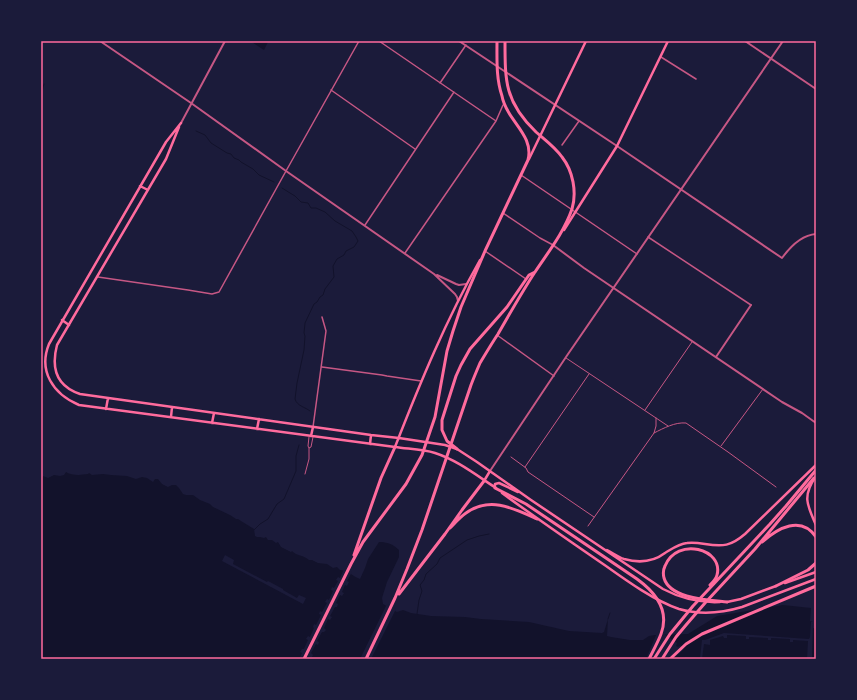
<svg xmlns="http://www.w3.org/2000/svg" width="857" height="700" viewBox="0 0 857 700" font-family="Barlow,sans-serif">
	<style>
		.water { fill: #12122b }
		.pier { fill: #1b1b3a }
		.lines { fill: none; stroke-linecap: round; stroke-linejoin: round }
		.stream { stroke: #12122b; stroke-width: 1 }
		.service { stroke: #c65784; stroke-width: 1 }
		.minor { stroke: #c65784; stroke-width: 1.5 }
		.tertiary { stroke: #c65784; stroke-width: 2 }
		.secondary { stroke: #ff6b9d; stroke-width: 2.5 }
		.primary { stroke: #ff6b9d; stroke-width: 2.5 }
		.trunk { stroke: #ff6b9d; stroke-width: 3 }
		.motorway { stroke: #ff6b9d; stroke-width: 3 }
		.neatline { fill: none; stroke: #ff6b9d; stroke-width: 1.5 }
	</style>
	<rect width="100%" height="100%" fill="#1b1b3a"/>
	<path class="water" d="M250,41H266L268,42L264,50Z
		M66,472C73,476 81,475 88,474L89,473L92,475L103,474L111,475L127,476L136,479L142,477L147,478L153,482L155,479H158L162,484L168,487L172,485H176L179,488L183,494L186,495H193L200,500L210,504L213,507L230,515L236,519H238L241,521L254,529L255,536L257,537H260L264,538L266,537L268,540H272L276,543L278,542L281,547L291,552L292,551C296,556 304,555 309,560H312L318,563L327,564L333,568L337,567L340,570C349,571 352,576 360,579L365,568L368,559L379,542C387,542 393,544 399,550V557L387,582L382,598L383,604L397,612L403,610L411,613L431,616L465,617L481,619L529,622L569,631L602,633L604,632L608,619L607,636L611,637L630,640H643L649,636L655,635L688,634L717,616L783,605L811,608L810,621L813,622V628L816,629V659H41V480L43,476L48,478L54,475L60,476L64,475Z"/>
	<path class="pier" d="M225,555L234,560L233,564L267,582L268,581L283,589V590L297,598L299,595L306,598L303,604L222,561Z
		M344,569H348L352,572L347,581L349,582L347,586L345,585L342,592L344,593L342,596L340,595L336,603L338,604L337,607H335L330,616L332,617L330,620L328,619L324,628L326,630L324,632H322L317,641L319,642L318,645L316,644L311,653L313,655L312,657H310L308,659H299L302,653L300,652L302,649H304L308,640L306,639L308,636L310,637L314,628L313,627L314,624L316,625L321,615L319,614L320,611L322,612L327,603L325,602L327,599L329,600L333,591L331,590L332,587L334,588L338,581L336,580L338,577L340,578Z
		M387,604L396,609L371,659H360Z
		M811,622H813L812,659H807L808,641L793,640V642H790V639L771,638V640H768V638L749,637V639H746V636L727,635V638H724L723,636L710,640V645L704,644L702,659H684L685,657L700,658L702,640H705L724,633L809,639L810,637Z
		M657,633H663L662,636L664,634L677,643L676,646L678,647L681,645L684,649L673,659H646Z"/>
	<g class="lines">
		<path class="stream" d="M41,94L44,84
			M196,131L205,135L211,143L227,153L231,154L234,158L239,160L241,162L253,169L259,175L274,182
			M282,188L290,193L295,196L301,202L308,203L311,208H316L325,212L335,221L352,231L356,237L358,241L354,247L346,251L344,255L337,259L333,266L334,277L325,289L323,295L320,297L317,302L314,304L305,323L304,333L305,336L304,350L297,383L295,399C297,406 305,407 310,411
			M254,530L260,524L268,519L277,504L284,499L296,471V456L299,445
			M417,614L419,600L422,591L420,585L424,580L426,574L437,564L440,558L467,540L479,536L489,534
			M608,619L610,613"/>
		<path class="service" d="M566,358L668,426
			M645,410L692,342
			M654,433C664,428 675,422 686,423L728,452L776,487
			M309,437L308,446L309,448L311,447L313,437
			M721,446L763,389
			M511,457L526,468L528,472L594,517
			M525,467L589,374
			M305,474L309,459V448
			M588,526L654,433L656,426V418"/>
		<path class="minor" d="M379,41L496,121
			M661,57L696,79
			M440,83L466,45
			M331,90L415,149
			M562,145L579,121
			M521,175L637,254
			M503,213L540,238L553,245
			M365,225L454,92
			M648,237L751,305
			M485,251L526,279
			M405,253L496,121L503,105
			M98,277L188,290L212,294L219,292L286,171L359,41
			M497,335L554,376
			M322,367L382,375L387,376L421,381
			M313,427L326,331L322,317"/>
		<path class="tertiary" d="M100,41L191,103L286,171L434,274L455,294L457,297L458,301
			M459,41L617,146L782,258C790,247 802,235 816,234
			M745,41L816,89
			M181,123L225,41
			M553,245L584,268L782,402L802,413L816,423
			M437,275L456,284L459,285L466,284
			M716,357L751,305
			M490,471L566,357L783,41"/>
		<path class="secondary" d="M181,123L166,142L49,344C38,371 53,394 79,405L395,447
			M179,127L166,159L57,345C51,368 56,386 80,394L371,435L399,438
			M529,159L586,41
			M140,186L148,190
			M564,230L617,146L668,41
			M62,320L69,325
			M106,409L108,398
			M171,417L172,407
			M212,423L214,413
			M257,429L259,419
			M311,436L313,427
			M370,444L371,435
			M785,583L816,572"/>
		<path class="primary" d="M480,260C446,320 420,383 395,447C408,449 422,449 435,453C457,460 476,475 496,488
			M399,438L445,445L457,449L477,462L531,500L663,589C680,598 700,603 720,602
			M816,476C802,496 807,505 816,525
			M484,481L490,471
			M495,487V484L499,483L518,492
			M502,493C536,518 571,542 606,566C627,581 655,601 679,609C700,615 722,613 742,607L816,579
			M607,550C613,553 618,557 624,559C638,563 653,562 665,553C672,549 678,544 687,543C693,542 699,543 705,544C723,547 731,546 745,534L816,465
			M727,602L741,599L776,586"/>
		<path class="trunk" d="M457,449L447,441L442,430V420L456,376L461,365L470,349L507,307L529,275L535,272
			M450,528C455,523 460,517 466,513C490,496 513,508 537,519
			M354,555L381,478L395,447
			M399,594L445,534L462,510L484,481
			M304,659L351,564L363,542L406,484L422,455L435,417L447,351L453,331L461,307L485,251L528,160C533,141 518,128 509,113C506,108 503,102 502,96C496,78 497,60 497,41
			M366,659L395,598L407,569L422,530L471,385C474,377 477,370 480,363C486,353 492,343 498,334C510,313 522,292 535,272C549,251 564,232 572,209C577,192 573,171 562,157C555,147 545,140 536,132C505,102 505,82 505,41"/>
		<path class="motorway" d="M495,488L526,504L637,579C655,592 670,610 661,634C658,642 653,651 649,659
			M762,542C778,528 801,515 816,537
			M710,585C713,582 716,579 717,575C724,549 677,536 665,566C663,570 663,574 664,578C670,599 709,600 727,602
			M776,586L808,570L816,563
			M654,659L670,634L693,606L770,524L786,506L816,470
			M662,659L676,637L686,625L705,603L755,549L814,478
			M670,659L686,644L702,634L816,586"/>
	</g>
	<rect width="857" height="700" fill="none" stroke="#1b1b3a" stroke-width="84"/>
	<rect x="42" y="42" width="773" height="616" class="neatline"/>
</svg>
